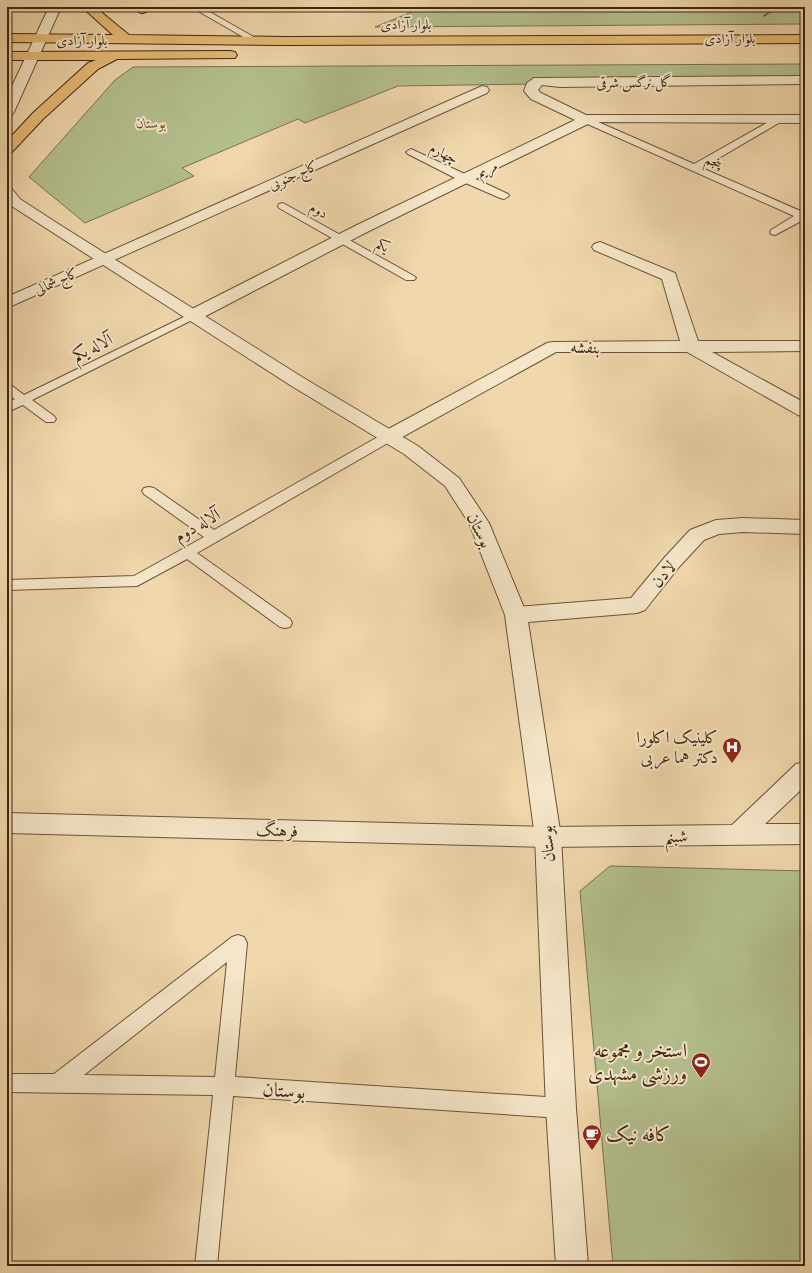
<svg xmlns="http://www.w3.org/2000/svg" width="812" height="1273" viewBox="0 0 812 1273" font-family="'IM FELL DW Pica',Amiri,serif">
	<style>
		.green { fill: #b4c08e; stroke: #7a7250 }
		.building { fill: #e8b084; stroke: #402513 }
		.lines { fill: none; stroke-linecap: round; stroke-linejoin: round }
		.service-casing { stroke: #6c5239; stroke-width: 2 }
		.minor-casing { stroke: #6c5239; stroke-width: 2 }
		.tertiary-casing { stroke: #6c5239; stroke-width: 2 }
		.primary-casing { stroke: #402513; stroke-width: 2 }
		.path { stroke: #402513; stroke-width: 1.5; stroke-dasharray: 2 1; stroke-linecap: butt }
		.service { fill: #f5e6c9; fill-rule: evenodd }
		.minor { fill: #f5e6c9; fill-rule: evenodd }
		.tertiary { fill: #f5e6c9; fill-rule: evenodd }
		.primary { fill: #e8bc76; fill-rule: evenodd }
		.labels { text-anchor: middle; stroke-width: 4; stroke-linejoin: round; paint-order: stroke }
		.far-street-label { font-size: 14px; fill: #402513; stroke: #f5e6c9 }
		.far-park-label { font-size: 14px; font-style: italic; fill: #5d4c32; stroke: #f5e6c9 }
		.street-label { font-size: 17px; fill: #402513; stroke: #f5e6c9 }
		.poi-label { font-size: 17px; fill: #402513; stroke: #f5e6c9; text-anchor: end }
		.near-poi-label { font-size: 20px; fill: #402513; stroke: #f5e6c9; text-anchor: end }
		.near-street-label { font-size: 20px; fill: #402513; stroke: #f5e6c9 }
	</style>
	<rect width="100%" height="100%" fill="#f0d8ac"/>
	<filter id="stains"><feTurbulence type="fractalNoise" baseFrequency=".005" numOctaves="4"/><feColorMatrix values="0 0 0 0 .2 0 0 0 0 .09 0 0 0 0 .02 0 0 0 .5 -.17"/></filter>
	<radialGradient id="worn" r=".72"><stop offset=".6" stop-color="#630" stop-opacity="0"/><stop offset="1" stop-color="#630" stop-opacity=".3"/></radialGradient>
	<path class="green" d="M424,7H805V24L375,27Z
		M805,64V80L398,86L305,123L298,119L182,168L194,176L85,223L29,177L115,80L133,67Z
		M610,866L805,871V1266H613L580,891Z"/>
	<path class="building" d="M128,7H159L142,14Z"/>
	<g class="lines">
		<defs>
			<path id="service" d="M191,7H201L259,40L255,43L252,42Z
				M779,116L784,119L782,121L702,168L805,213V219L775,235L771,234L770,232L771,230L794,216L583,122L581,120L586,117L589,118L694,164Z
				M411,149L508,194L509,196L504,199L500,198L461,181L408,154L406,152Z
				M283,203L414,276L416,278L414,280H406L279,208L278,206L279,204Z
				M192,313L196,314L198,316L196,318L32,400L54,416L56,419L54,422H46L23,405L7,412V403L15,399L7,394V384L11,385L24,395Z
				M388,433L393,434L394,437L393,440L197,553L290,619L292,623L290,627L285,628L280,627L187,559L137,586L7,590V580L134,576L204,537L144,494L142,491L144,488L149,487L154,488L214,530L383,434Z
				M238,935L244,937L247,943L235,1077L561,1098L568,1101L571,1108L568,1115L561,1118L233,1096L217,1266H195L213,1095L7,1092V1074H54L232,937ZM227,962L215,1077L84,1075Z"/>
			<path id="minor" d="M805,76V84L560,87L542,85L538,90L541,93L586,115H805V123L592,122L369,231L198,320L192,321L186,320L183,316L186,312L357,225L575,120L531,99L524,91L527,83L534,78Z
				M482,86L487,87L489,90L487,93L7,308V297Z
				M600,242L675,273L698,341H805V351L712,352L805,403V417L798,415L687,352H556L395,441L388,443L381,441L379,437L381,433L547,343L553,342L680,341L662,279L594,250L592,247L594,244Z
				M743,518L805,520V534L743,532L719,534L704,540L679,567L645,610L637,613L516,623L508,620L505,615L508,610L516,607L631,598L665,557L690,530L716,520Z
				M805,762V786L765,824H805V844L548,847L7,833V813L548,827L732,825L796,764Z"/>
			<path id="tertiary" d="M49,7H61L14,112L12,115L7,116V97Z
				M7,187L12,189L20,199L60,225L302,377L418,446L459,478L489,523L527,615L561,837L576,1108L588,1266H556L546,1108L535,837L505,615L469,523L445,486L404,454L290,385L10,205L7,202Z"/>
			<path id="primary" d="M82,7H95L129,35L285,37L805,35V43L285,45L7,42V34L113,35Z
				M230,51L235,52L237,55L235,58L117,59L98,69L43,119L12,152L7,153V141L33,113L88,63L96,60H7V52Z"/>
		</defs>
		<use href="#service" class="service-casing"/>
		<use href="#minor" class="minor-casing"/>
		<use href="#tertiary" class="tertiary-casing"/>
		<use href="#primary" class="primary-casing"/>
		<path class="path" d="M764,16L778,7"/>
		<use href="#service" class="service"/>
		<use href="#minor" class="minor"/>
		<use href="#tertiary" class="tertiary"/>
		<use href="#primary" class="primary"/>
	</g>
	<defs>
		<symbol id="hospital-pin" viewBox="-11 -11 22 30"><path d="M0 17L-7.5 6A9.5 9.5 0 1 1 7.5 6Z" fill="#8f2418" stroke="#f5e6c9"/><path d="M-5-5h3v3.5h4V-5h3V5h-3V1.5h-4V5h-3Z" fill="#fff"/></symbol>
		<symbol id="stadium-pin" viewBox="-11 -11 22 30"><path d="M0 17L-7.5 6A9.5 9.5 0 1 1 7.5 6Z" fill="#8f2418" stroke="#f5e6c9"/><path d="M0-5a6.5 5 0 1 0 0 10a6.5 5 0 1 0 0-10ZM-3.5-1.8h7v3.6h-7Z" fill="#fff"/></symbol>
		<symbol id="cafe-pin" viewBox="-11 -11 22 30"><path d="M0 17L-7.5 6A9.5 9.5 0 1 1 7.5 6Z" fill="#8f2418" stroke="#f5e6c9"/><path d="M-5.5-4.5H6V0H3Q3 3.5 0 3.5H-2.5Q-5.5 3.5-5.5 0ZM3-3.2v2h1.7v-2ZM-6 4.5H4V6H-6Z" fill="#fff"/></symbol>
	</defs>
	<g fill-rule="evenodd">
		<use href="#hospital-pin" x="721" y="736" width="22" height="30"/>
		<use href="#stadium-pin" x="690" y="1051" width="22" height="30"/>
		<use href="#cafe-pin" x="581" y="1123" width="22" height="30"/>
	</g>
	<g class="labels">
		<g class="far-street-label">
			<text x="406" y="29">بلوار آزادی</text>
			<text x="730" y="43">بلوار آزادی</text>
			<text x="82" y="45">بلوار آزادی</text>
			<text transform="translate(634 82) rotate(-1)" y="5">گل نرگس شرقی</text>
			<text transform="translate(444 153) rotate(27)" y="5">چهارم</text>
			<text transform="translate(714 161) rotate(24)" y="5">پنجم</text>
			<text transform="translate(487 169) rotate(-26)" y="5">مریم</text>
			<text transform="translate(293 175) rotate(-24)" y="5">کاج جنوبی</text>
			<text transform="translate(319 210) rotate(29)" y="5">دوم</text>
			<text transform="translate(383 245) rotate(30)" y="5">یکم</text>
			<text transform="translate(56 281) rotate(-24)" y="5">کاج شمالی</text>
		</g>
		<g class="far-park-label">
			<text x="151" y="128">بوستان</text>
		</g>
		<g class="street-label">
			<text transform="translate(92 347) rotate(-26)" y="6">آلاله یکم</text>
			<text x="585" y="353">بنفشه</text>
			<text transform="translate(197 525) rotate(-30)" y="6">آلاله دوم</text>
			<text transform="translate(480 530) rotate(64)" y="6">بوستان</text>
			<text transform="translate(663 574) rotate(-50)" y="6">لادن</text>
			<text transform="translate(277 830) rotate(2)" y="6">فرهنگ</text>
			<text transform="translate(676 836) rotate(-1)" y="6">شبنم</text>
			<text transform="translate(547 844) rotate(-95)" y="6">بوستان</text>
		</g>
		<g class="poi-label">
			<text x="718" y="743">کلینیک اکلورا<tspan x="718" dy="20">دکتر هما عربی</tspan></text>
		</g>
		<g class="near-poi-label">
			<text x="687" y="1057">استخر و مجموعه<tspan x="687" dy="23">ورزشی مشهدی</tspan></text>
			<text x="606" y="1141" text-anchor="start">کافه نیک</text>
		</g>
		<g class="near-street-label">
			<text transform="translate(284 1090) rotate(4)" y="7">بوستان</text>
		</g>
	</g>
	<rect width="812" height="1273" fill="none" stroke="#f0d8ac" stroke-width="24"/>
	<rect x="8" y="8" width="796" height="1257" fill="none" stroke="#402513" stroke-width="2"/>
	<rect x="12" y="12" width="788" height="1249" fill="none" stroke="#402513"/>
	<rect width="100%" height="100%" filter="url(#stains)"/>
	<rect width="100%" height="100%" fill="url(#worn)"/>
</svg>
